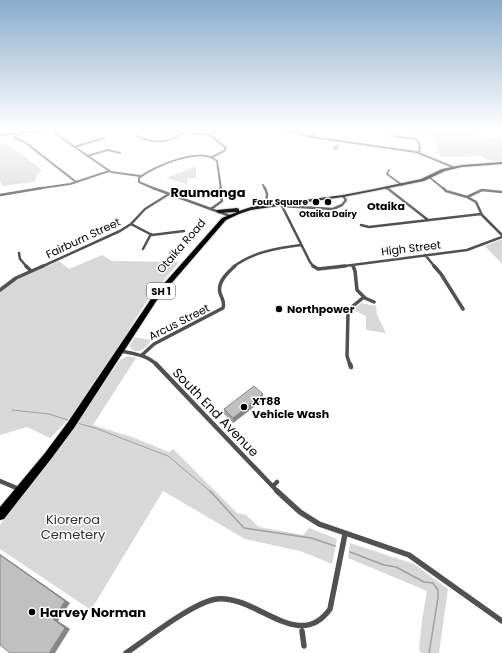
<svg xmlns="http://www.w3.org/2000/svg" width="502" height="653" viewBox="0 0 502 653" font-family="Poppins,sans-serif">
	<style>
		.green { fill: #d8d8d8 }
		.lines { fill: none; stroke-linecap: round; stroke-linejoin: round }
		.stream-far1 { stroke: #9f9f9f; stroke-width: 1 }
		.stream { stroke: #9f9f9f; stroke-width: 1.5 }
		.highway-casing { stroke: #dbdbdb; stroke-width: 2 }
		.street-far4 { stroke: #515151; stroke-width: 2 }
		.street-far3 { stroke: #515151; stroke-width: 2.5 }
		.street-far2 { stroke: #515151; stroke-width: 3.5 }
		.street-far1 { stroke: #515151; stroke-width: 4.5 }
		.street { stroke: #515151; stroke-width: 5.5 }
		.highway { fill: #000; fill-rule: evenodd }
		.wall { fill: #a5a5a5 }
		.shaded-wall { fill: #868686 }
		.building { fill: #c0c0c0; stroke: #868686 }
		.poi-dot { fill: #000; stroke: #fff; stroke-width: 1.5 }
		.labels { text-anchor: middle; stroke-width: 3; stroke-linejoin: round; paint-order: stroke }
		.far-poi-label { font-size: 9px; font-weight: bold; fill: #000; stroke: #fff; text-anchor: end }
		.shield { fill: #fff; stroke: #4c4c4c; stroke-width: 1 }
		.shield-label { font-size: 10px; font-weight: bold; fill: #000 }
		.far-quarter-label { font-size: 11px; font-weight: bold; fill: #000; stroke: #fff }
		.street-label { font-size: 11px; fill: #000; stroke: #fff }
		.poi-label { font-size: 11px; font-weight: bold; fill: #000; stroke: #fff; text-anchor: start }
		.far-district-label { font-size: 13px; font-weight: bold; fill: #000; stroke: #fff }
		.near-street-label { font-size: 13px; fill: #000; stroke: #fff }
		.near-park-label { font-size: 13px; fill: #2f2f2f; stroke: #fff }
		.near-poi-label { font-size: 13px; font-weight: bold; fill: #000; stroke: #fff; text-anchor: start }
	</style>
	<rect width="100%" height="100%" fill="#fff"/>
	<path class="green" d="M434,134L469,136L502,141V162L488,160L481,156L470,155L472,157H440Z
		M0,143L8,144L42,170L37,174L34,182L2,186L0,181Z
		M196,166V178H188L186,184L166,178Z
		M502,239V264L485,246Z
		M102,255L112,261L179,262L149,298L77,411L50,438L27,427L0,435V292L15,280L59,261L69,269Z
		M361,303L376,306L377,315L386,333L366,330V316L353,310Z
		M135,337L151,340L146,347L140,351H134L129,346Z
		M128,356L136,358L93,425L132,437L169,452L173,449L237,513L246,515L259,527L303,535L309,528L337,539L332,564L300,551L245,539L163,491L91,610L0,549V525L64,441L120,360Z
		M350,543L414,564L448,589L439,653H421L419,649L422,620L427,591L348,558Z"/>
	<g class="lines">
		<path class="stream-far1" d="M403,129L444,135H469L502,140
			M12,410L49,414L68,420
			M77,423L95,428L168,456L211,492"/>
		<path class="stream" d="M210,491L244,528L311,538L335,546
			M350,552L384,565L396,567L424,582L433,583L438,590V598L429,653"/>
		<defs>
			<path id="highway" d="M502,162V164L462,167L445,171L424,181L374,191L343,197L251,210L239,214L226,220L157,300L74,428L51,459L4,519L0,520V507L45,453L68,422L153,296L222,218L237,212L219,213L216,211L217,210L237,208L239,209V211L251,207L343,195L374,189L421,179L442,169L462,165Z"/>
		</defs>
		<use href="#highway" class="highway-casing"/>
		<path class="street-far4" d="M55,129L56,134L111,172L140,176
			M157,129L210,135L226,148L224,151L212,157
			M281,129L312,137L416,152L453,167
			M462,131L467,129
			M17,134L15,138L26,143L76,182
			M0,135L60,129
			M210,135L217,129
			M137,136C154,144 169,144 184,132
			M391,136L416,139L420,145L419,153
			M312,137L317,129
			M74,147L104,138
			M87,156L108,150L120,153
			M389,170L387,174L402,185
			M429,177L444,189
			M263,185L265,189
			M386,188L388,189
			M35,189L70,184L109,171
			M155,189L139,182V178C154,166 201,146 217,161L221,189"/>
		<path class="street-far3" d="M153,188L230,216
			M265,188L267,194L266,206
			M387,188L428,220
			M443,188L446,191L467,197L476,202L482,215L502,235
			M0,195L42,188
			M467,197L482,190L502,192
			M281,204L310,262L314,267
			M282,206L333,209L342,205L346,200L343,196
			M211,209L222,201L220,188
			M131,224L152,235L184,231
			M361,225L369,227L481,214
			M143,249L151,234
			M19,253L20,259L27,267
			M425,255L435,267
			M353,265L354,267
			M41,267L120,231L131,224L145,209L169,194
			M233,267C253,252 277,248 301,245
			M337,267L467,250L502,237"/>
		<path class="street-far2" d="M26,266L31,271
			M313,266L318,269L345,266
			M353,266L355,271L357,290L365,298L374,302
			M434,266L441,274L463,309
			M0,290L16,278L43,266
			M121,351C135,354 147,355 157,365
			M142,355L154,344L223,308C225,302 222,299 220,293C217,282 228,272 235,266
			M350,365L347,356L348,313L353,306L364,297"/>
		<path class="street-far1" d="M156,364L278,492
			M350,364L351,367
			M0,481L19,489
			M273,486L277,482"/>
		<path class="street" d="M277,491L300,512L319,524L409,555L502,621
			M302,631L304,646
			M126,653C147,639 193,602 217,599C257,595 299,653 330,609L345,534"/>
		<use href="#highway" class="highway"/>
	</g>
	<path class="wall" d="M333,148H339L336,151L333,150Z
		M263,394V400L233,423L224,414V409Z"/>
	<path class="shaded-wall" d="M263,394V400L233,423V418Z
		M0,554L70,603L58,621L70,629L55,653H49L53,619L0,555Z"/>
	<path class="building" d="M336,145H339L337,148H333Z
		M254,386L263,394L233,418L224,409Z
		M0,555L65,601L53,619L65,628L49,653H10L0,645Z"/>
	<linearGradient id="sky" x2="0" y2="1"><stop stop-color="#8baccb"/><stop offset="0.59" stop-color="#fff"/><stop offset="1" stop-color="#fff" stop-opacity="0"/></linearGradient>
	<rect width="502" height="220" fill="url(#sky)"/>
	<g class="poi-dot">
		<circle cx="316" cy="202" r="4"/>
		<circle cx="328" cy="202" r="4"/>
		<circle cx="279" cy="309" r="4"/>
		<circle cx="244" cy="407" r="4"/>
		<circle cx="32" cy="612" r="4"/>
	</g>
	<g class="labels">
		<g class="far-poi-label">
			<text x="308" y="205">Four Square</text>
			<text x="328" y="217" text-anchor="middle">Otaika Dairy</text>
		</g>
		<rect class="shield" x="147" y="283" width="28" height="16" rx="3"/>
		<g class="shield-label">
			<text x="161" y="295">SH 1</text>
		</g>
		<g class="far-quarter-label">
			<text x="386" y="210">Otaika</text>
		</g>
		<g class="street-label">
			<text transform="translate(83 238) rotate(-25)" y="4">Fairburn Street</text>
			<text transform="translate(181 246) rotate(-49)" y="4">Otaika Road</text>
			<text transform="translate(411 248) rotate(-7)" y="4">High Street</text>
			<text transform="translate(179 322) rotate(-27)" y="4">Arcus Street</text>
		</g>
		<g class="poi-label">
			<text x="287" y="313">Northpower</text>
			<text x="252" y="405">XT88<tspan x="252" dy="13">Vehicle Wash</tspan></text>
		</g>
		<g class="far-district-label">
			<text x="208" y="197">Raumanga</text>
		</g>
		<g class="near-street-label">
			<text transform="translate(216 412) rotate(46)" y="5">South End Avenue</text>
		</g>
		<g class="near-park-label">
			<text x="73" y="524">Kioreroa<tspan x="73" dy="15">Cemetery</tspan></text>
		</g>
		<g class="near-poi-label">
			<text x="40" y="617">Harvey Norman</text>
		</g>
	</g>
</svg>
